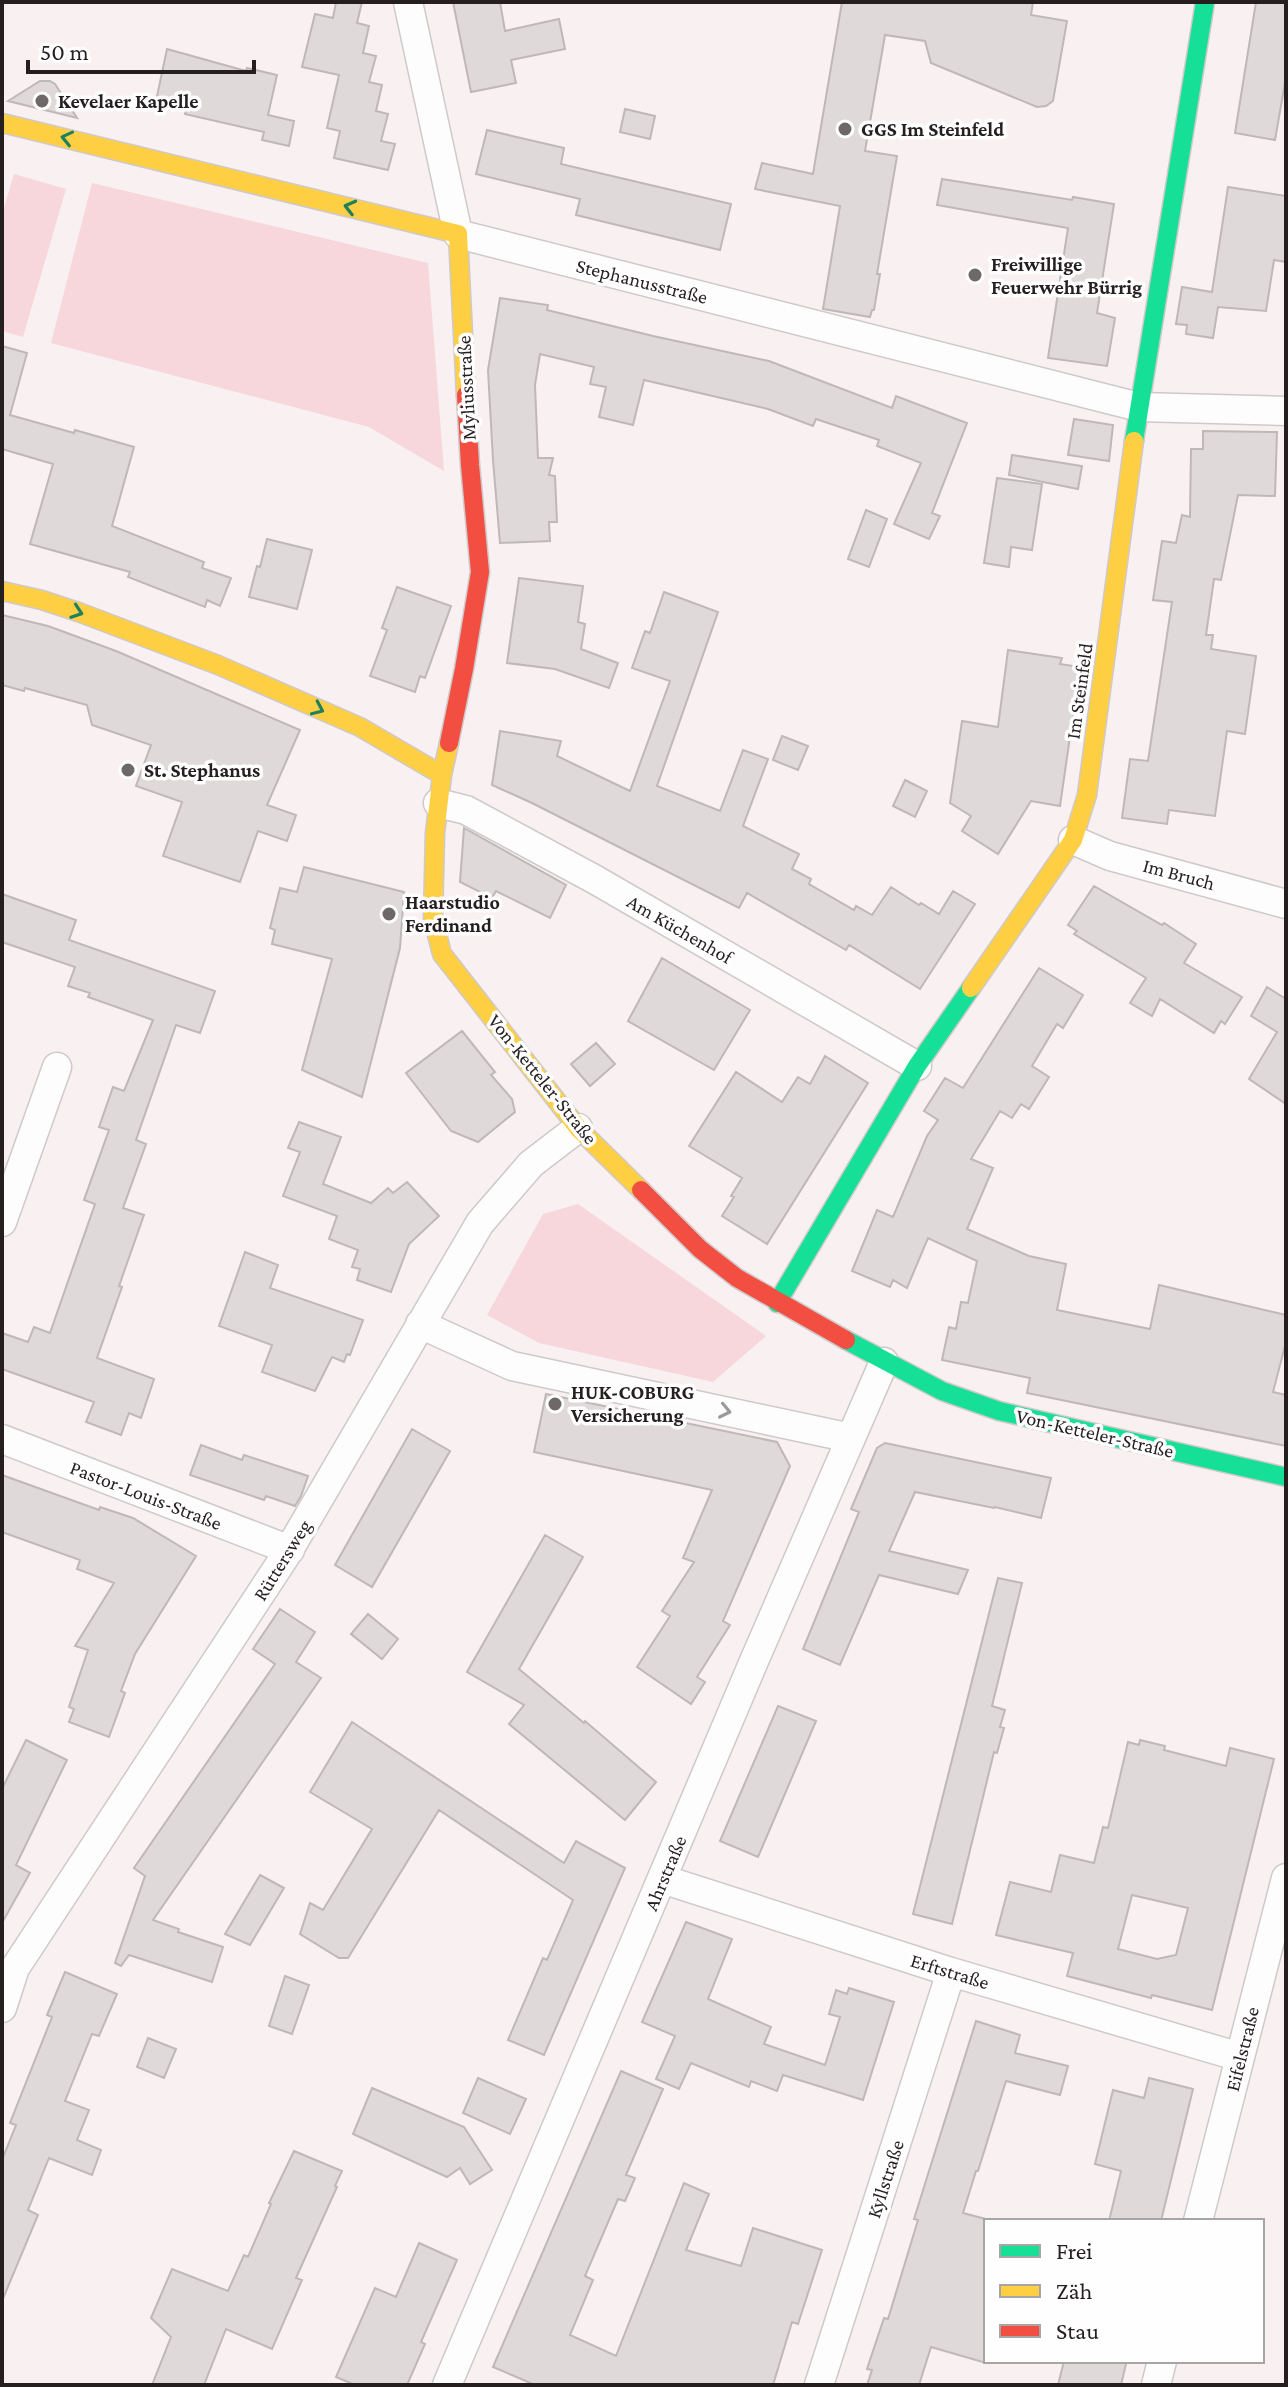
<svg xmlns="http://www.w3.org/2000/svg" width="1288" height="2387" viewBox="0 0 1288 2387" font-family="'Crimson Pro',serif">
	<style>
		.green { fill: #f7d7dc }
		.building { fill: #e0d9da; stroke: #beb8b9; stroke-width: 2; fill-rule: evenodd }
		.lines { fill: none; stroke-linecap: round; stroke-linejoin: round }
		.street-casing { stroke: #cfc9ca; stroke-width: 31 }
		.fast-casing { stroke: #cfc9ca; stroke-width: 21 }
		.slow-casing { stroke: #cfc9ca; stroke-width: 21 }
		.jam-casing { stroke: #cfc9ca; stroke-width: 21 }
		.street { stroke: #fefdfd; stroke-width: 28 }
		.fast { stroke: #16e098; stroke-width: 18 }
		.slow { stroke: #ffcf43; stroke-width: 18 }
		.jam { stroke: #f24e42; stroke-width: 18 }
		.oneway { stroke: #1e805c }
		.oneway2 { stroke: #9c999a }
		.poi-dot { fill: #6f6869; stroke: #fefefe; stroke-width: 3 }
		.labels { text-anchor: middle; stroke-width: 7; stroke-linejoin: round; paint-order: stroke }
		.poi-label { font-size: 20px; font-weight: bold; fill: #251f20; stroke: #fefefe; text-anchor: start }
		.street-label { font-size: 20px; fill: #251f20; stroke: #fefefe }
	</style>
	<rect width="100%" height="100%" fill="#f8f0f1"/>
	<path class="green" d="M14,174L66,189L23,337L2,331V215Z
		M92,183L428,263L444,471L369,427L51,343Z
		M578,1204L766,1336L713,1382L539,1343L487,1315L543,1214Z"/>
	<path class="building" d="M336,2H362L357,23L369,26L363,53L376,56L369,82L382,85L376,111L388,114L381,141L395,144L388,170L334,158L340,131L327,128L339,75L302,67L315,14L333,18Z
		M453,2H500L505,31L559,19L565,49L511,60L516,83L471,92Z
		M842,2H1033L1031,15L1067,21L1053,101L1046,106L1037,107L931,63L925,41L885,35L865,151L897,156L877,274H880L874,310H872L870,317L823,309L840,206L755,189L762,163L813,174Z
		M1256,2H1286V77L1275,140L1235,133Z
		M167,49L246,71L247,68L277,75L268,115L294,121L289,146L262,140L264,132L185,114L187,108L156,101Z
		M40,81H50L55,84L77,118L8,101Z
		M625,109L655,116L650,139L620,132Z
		M487,130L564,148L561,164L731,204L720,250L576,215L580,199L476,174Z
		M942,179L1072,200L1073,197L1114,204L1097,313L1115,318L1107,366L1048,358L1068,228L937,205Z
		M1228,187L1286,196V262L1274,260L1266,311L1218,307L1213,338L1186,334L1187,325L1176,324L1182,287L1212,292Z
		M500,298L548,305L547,310L653,336L769,361L892,408L896,396L967,423L932,513L940,516L929,539L894,524L921,463L877,446L879,440L816,419L813,426L768,409L644,380L633,425L599,417L606,387L590,384L594,367L540,354L535,385L538,458H553L549,475L555,476L557,522H549L550,541L500,543L493,460L488,370Z
		M2,346L27,353L10,415L74,433L75,430L134,447L112,526L204,562L202,568L231,578L220,606L207,600L205,607L128,577L130,572L30,544L53,464L2,449Z
		M1074,419L1113,425L1109,461L1068,455Z
		M1203,431L1277,432L1275,496L1238,495L1221,580L1214,579L1206,635H1213L1211,649L1256,656L1245,734L1227,731L1215,816L1169,810L1167,824L1122,818L1130,759L1148,761L1172,602L1153,600L1162,541L1176,543L1182,515L1190,517L1191,449H1203Z
		M1012,455L1082,466L1078,489L1009,475Z
		M997,478L1042,484L1032,550L1011,547L1009,567L984,563Z
		M866,510L887,519L869,567L848,559Z
		M267,539L312,550L297,609L249,597L257,566L260,567Z
		M519,578L583,586L578,622L585,624L581,649L618,663L609,688L555,669L507,663Z
		M397,587L451,606L425,678L420,676L415,692L370,676L387,630L382,628Z
		M664,592L718,612L657,786L720,811L743,750L768,759L743,826L799,854L792,869L811,879L809,884L854,910L856,906L872,915L891,887L919,905L921,903L939,914L953,891L975,904L920,989L849,945L846,950L747,893L739,908L532,803L492,785L500,731L561,741L557,756L630,791L670,681L632,668L645,631L650,633Z
		M2,615L48,626L116,651L300,730L267,805L296,815L287,841L258,831L240,882L163,856L182,802L136,786L151,745L92,725L87,705L25,688L24,691L2,685Z
		M1008,650L1062,658L1060,664L1080,667L1060,806L1031,801L998,854L962,831L971,816L950,803L962,721L998,727Z
		M782,736L808,746L798,770L773,760Z
		M905,780L927,791L915,817L893,806Z
		M464,828L566,885L550,918L496,891L492,898L460,882Z
		M304,867L404,892L400,948L362,1097L302,1070L332,959L272,944L275,930L270,928L280,888L297,892Z
		M1094,886L1162,925L1164,923L1196,944L1184,963L1242,997L1225,1024L1221,1021L1214,1033L1160,999L1152,1016L1130,1003L1146,978L1074,934L1077,931L1068,925Z
		M2,894L76,920L69,940L215,991L200,1033L176,1025L136,1140L146,1144L123,1208L144,1215L119,1286L122,1287L97,1358L154,1379L141,1418L129,1413L121,1435L86,1422L94,1402L2,1369V1333L28,1342L34,1327L50,1333L95,1204L84,1200L109,1130L99,1127L113,1087L124,1091L153,1020L88,997L90,993L68,986L75,967L2,942Z
		M662,958L750,1010L714,1070L628,1021Z
		M1039,968L1083,995L1063,1028L1057,1024L1032,1066L1049,1077L1029,1109L1021,1104L1012,1118L1000,1111L971,1159L993,1168L967,1229L1029,1256L1066,1264L1057,1310L1150,1329L1159,1285L1286,1315V1342L1273,1392L1286,1395V1446L1027,1393L1030,1378L942,1360L949,1327L956,1329L961,1302L968,1303L977,1261L928,1238L907,1288L893,1280L890,1287L852,1271L877,1210L893,1217L927,1136L938,1120L924,1111L945,1078L963,1088Z
		M1267,987L1286,999V1104L1249,1079L1277,1032L1251,1016Z
		M462,1031L495,1072L491,1075L512,1099L515,1112L478,1142L451,1131L406,1073Z
		M596,1043L615,1064L590,1086L571,1064Z
		M825,1056L868,1083L767,1244L722,1216L734,1197L731,1196L742,1178L689,1146L736,1072L782,1102L798,1077L810,1084Z
		M299,1122L341,1137L323,1184L371,1203L388,1188L393,1193L407,1182L439,1216L409,1244L391,1292L357,1280L360,1269L352,1267L358,1250L329,1239L337,1216L283,1196L300,1152L288,1148Z
		M245,1252L278,1265L270,1288L363,1320L350,1355L347,1354L344,1362L332,1357L315,1391L262,1372L272,1345L219,1326Z
		M546,1394L777,1442L790,1466L723,1621L730,1625L697,1677L705,1682L691,1704L637,1667L670,1616L662,1611L694,1562L683,1558L712,1490L534,1452Z
		M412,1429L450,1451L372,1587L335,1565Z
		M885,1443L1051,1478L1041,1518L995,1507L994,1508L915,1492L889,1551L968,1570L958,1594L879,1575L840,1665L803,1649L859,1512L851,1509L877,1448Z
		M201,1445L242,1460L244,1455L308,1476L301,1496L295,1506L266,1496L264,1500L190,1475Z
		M2,1475L99,1510L100,1507L133,1518L196,1556L135,1654L121,1691L125,1693L109,1737L69,1722L74,1709L69,1707L88,1650L75,1646L114,1583L77,1569L80,1560L2,1532Z
		M545,1535L583,1557L519,1669L584,1723L585,1721L656,1782L625,1820L509,1724L524,1705L467,1672Z
		M998,1578L1022,1583L992,1706L1005,1710L1000,1727L1004,1728L997,1753L994,1752L952,1924L913,1914Z
		M280,1609L315,1632L296,1662L321,1678L153,1920L179,1929L178,1932L223,1947L212,1982L129,1955L121,1966L115,1963L145,1876L134,1868L275,1664L253,1649Z
		M368,1614L398,1639L382,1659L351,1634Z
		M778,1706L816,1721L758,1857L720,1841Z
		M352,1722L564,1863L576,1841L625,1868L544,2055L508,2040L543,1958L547,1960L573,1900L439,1810L348,1958H339L300,1934L310,1903L323,1910L372,1829L310,1792Z
		M26,1740L67,1760L16,1865L30,1873L2,1923V1789Z
		M1140,1740L1165,1746L1164,1750L1226,1766L1230,1748L1274,1759L1212,2010L1152,1995L1151,1998L1067,1976L1073,1953L996,1935L1010,1882L1051,1892L1060,1855L1094,1863L1103,1827L1108,1828L1128,1742L1139,1745ZM1132,1895L1188,1908L1176,1955L1157,1959L1118,1949Z
		M260,1875L284,1888L250,1945L225,1934Z
		M686,1922L732,1939L708,1999L771,2027L764,2044L825,2065L840,2017L829,2014L836,1990L847,1994L849,1988L894,2002L863,2100L783,2075L777,2091L751,2081L749,2087L691,2063L679,2089L656,2079L675,2036L642,2022Z
		M65,1972L117,1994L99,2036L92,2034L65,2101L89,2110L77,2140L101,2150L92,2175L49,2158L28,2210L38,2215L2,2301V2160L16,2125L10,2123L52,2017L47,2015Z
		M285,1976L309,1985L292,2034L269,2026Z
		M976,2021L1020,2035L1015,2053L1068,2066L1060,2095L1006,2081L978,2171H976L963,2213L986,2219V2363L931,2347L919,2385H867L872,2370L867,2369L884,2318L888,2319L918,2220L914,2219Z
		M148,2038L176,2049L164,2078L137,2067Z
		M621,2071L663,2089L626,2175L635,2178L625,2201L618,2199L585,2276L593,2280L570,2335L616,2356L684,2183L709,2194L686,2250L741,2266L753,2228L822,2250L798,2324L792,2322L773,2385H535L493,2367Z
		M478,2078L526,2099L510,2134L463,2113Z
		M1149,2078L1193,2089L1161,2221H1109L1121,2171L1095,2164L1113,2090L1144,2098Z
		M372,2088L464,2127L492,2170L470,2184L460,2168L447,2177L353,2134Z
		M294,2151L342,2171L335,2186L337,2187L296,2278L302,2280L272,2349L226,2329L204,2385H152L171,2337L151,2318L172,2269L228,2291L244,2255L248,2257L271,2204L269,2203Z
		M419,2243L457,2260L421,2342L425,2344L407,2385H355L336,2377L375,2288L396,2297Z
		M1064,2361H1126V2364L1121,2385H1058Z"/>
	<g class="lines">
		<defs>
			<path id="street" d="M408,2L458,234L1139,407L1286,411
				M438,803L466,810L594,879L917,1066
				M1073,840L1110,856L1286,904
				M2,1222L57,1067
				M420,1324L512,1366L851,1438
				M2,1439L290,1550
				M662,1879L951,1972L1240,2057
				M2,2008L15,1968L286,1555L480,1223L531,1164L578,1128
				M1198,2221L1286,1878
				M447,2385L754,1661L884,1362
				M819,2385L951,1972
				M1156,2385L1162,2361"/>
			<path id="fast" d="M1134,441L1205,2
				M777,1303L917,1066L971,988
				M846,1340L942,1391L999,1411L1286,1477"/>
			<path id="slow" d="M2,123L458,234L466,395
				M2,591L42,600L81,613L218,665L360,727L442,775
				M449,743L442,775L435,833L433,919L442,954L578,1128L641,1190
				M971,988L1073,840L1087,795L1134,441"/>
			<path id="jam" d="M449,743L464,669L480,572L470,465L466,395
				M641,1190L700,1249L737,1278L846,1340"/>
		</defs>
		<use href="#street" class="street-casing"/>
		<use href="#fast" class="fast-casing"/>
		<use href="#slow" class="slow-casing"/>
		<use href="#jam" class="jam-casing"/>
		<use href="#street" class="street"/>
		<use href="#fast" class="fast"/>
		<use href="#slow" class="slow"/>
		<use href="#jam" class="jam"/>
	</g>
	<defs><path id="oneway-chevron" d="M-2-3.5L2.5 0L-2 3.5" fill="none" stroke-width="1.6" stroke-linecap="round" stroke-linejoin="round" transform="scale(2)"/></defs>
	<g class="oneway">
		<use href="#oneway-chevron" transform="translate(67 138) rotate(-167)"/>
		<use href="#oneway-chevron" transform="translate(350 207) rotate(-166)"/>
		<use href="#oneway-chevron" transform="translate(77 612) rotate(19)"/>
		<use href="#oneway-chevron" transform="translate(318 709) rotate(24)"/>
	</g>
	<use class="oneway2" href="#oneway-chevron" transform="translate(725 1411) rotate(12)"/>
	<g class="poi-dot">
		<circle cx="42" cy="101" r="8"/>
		<circle cx="845" cy="129" r="8"/>
		<circle cx="975" cy="275" r="8"/>
		<circle cx="128" cy="770" r="8"/>
		<circle cx="389" cy="914" r="8"/>
		<circle cx="555" cy="1404" r="8"/>
	</g>
	<g class="labels">
		<g class="poi-label">
			<text x="58" y="108">Kevelaer Kapelle</text>
			<text x="861" y="136">GGS Im Steinfeld</text>
			<text x="991" y="271">Freiwillige<tspan x="991" dy="23">Feuerwehr Bürrig</tspan></text>
			<text x="144" y="777">St. Stephanus</text>
			<text x="405" y="909">Haarstudio<tspan x="405" dy="23">Ferdinand</tspan></text>
			<text x="571" y="1399">HUK-COBURG<tspan x="571" dy="23">Versicherung</tspan></text>
		</g>
		<g class="street-label">
			<text transform="translate(642 281) rotate(14)" y="7">Stephanusstraße</text>
			<text transform="translate(466 388) rotate(-93)" y="7">Myliusstraße</text>
			<text transform="translate(1079 691) rotate(-82)" y="7">Im Steinfeld</text>
			<text transform="translate(1179 874) rotate(15)" y="7">Im Bruch</text>
			<text transform="translate(680 929) rotate(30)" y="7">Am Küchenhof</text>
			<text transform="translate(543 1079) rotate(51)" y="7">Von-Ketteler-Straße</text>
			<text transform="translate(1095 1433) rotate(13)" y="7">Von-Ketteler-Straße</text>
			<text transform="translate(146 1495) rotate(21)" y="7">Pastor-Louis-Straße</text>
			<text transform="translate(282 1560) rotate(-58)" y="7">Rüttersweg</text>
			<text transform="translate(665 1873) rotate(-67)" y="7">Ahrstraße</text>
			<text transform="translate(950 1971) rotate(17)" y="7">Erftstraße</text>
			<text transform="translate(1242 2049) rotate(-76)" y="7">Eifelstraße</text>
			<text transform="translate(885 2179) rotate(-72)" y="7">Kyllstraße</text>
		</g>
	</g>
	<rect width="1288" height="2387" fill="none" stroke="#251f20" stroke-width="8"/>
	<rect x="984" y="2219" width="280" height="144" fill="#fefefe" stroke="#a7a5a5" stroke-width="2"/>
	<rect x="1000" y="2245" width="40" height="12" fill="#16e098" stroke="#a7a5a5" stroke-width="2"/>
	<text x="1056" y="2259" font-size="24" fill="#251f20">Frei</text>
	<rect x="1000" y="2285" width="40" height="12" fill="#ffcf43" stroke="#a7a5a5" stroke-width="2"/>
	<text x="1056" y="2299" font-size="24" fill="#251f20">Zäh</text>
	<rect x="1000" y="2325" width="40" height="12" fill="#f24e42" stroke="#a7a5a5" stroke-width="2"/>
	<text x="1056" y="2339" font-size="24" fill="#251f20">Stau</text>
	<path d="M28 60v12h226v-12" fill="none" stroke="#251f20" stroke-width="4"/>
	<text x="40" y="60" font-size="24" fill="#251f20" stroke="#fefefe" stroke-width="6" paint-order="stroke">50 m</text>
</svg>
